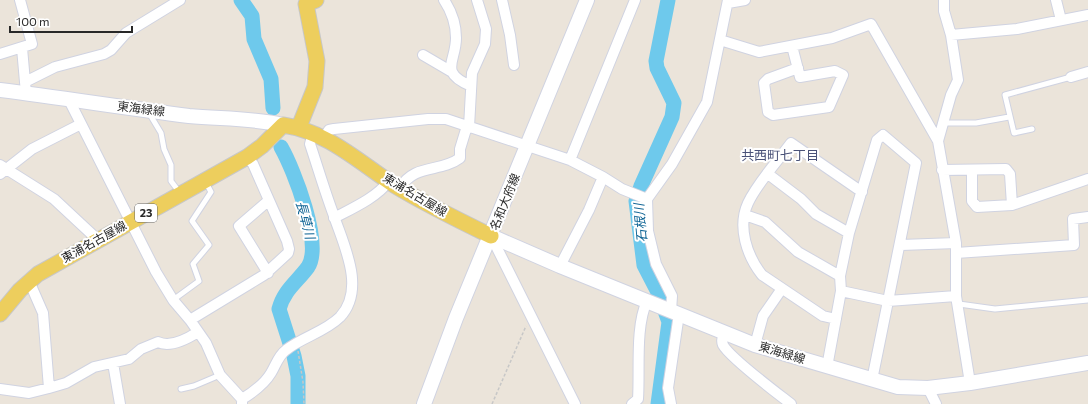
<svg xmlns="http://www.w3.org/2000/svg" width="1088" height="404" viewBox="0 0 1088 404" font-family="Commissioner,'Noto Sans JP',sans-serif">
	<style>
		.lines { fill: none; stroke-linecap: round; stroke-linejoin: round }
		.river { stroke: #6ec9ec; stroke-width: 15 }
		.lane-casing { stroke: #d0d3e1; stroke-width: 7 }
		.street-casing { stroke: #d0d3e1; stroke-width: 12 }
		.secondary-casing { stroke: #d0d3e1; stroke-width: 16 }
		.primary-casing { stroke: #c7c7c7; stroke-width: 17 }
		.path { stroke: #c7c7c7; stroke-width: 1.5; stroke-dasharray: 3 2; stroke-linecap: butt }
		.lane { stroke: #fff; stroke-width: 5 }
		.street { stroke: #fff; stroke-width: 10 }
		.secondary { stroke: #fff; stroke-width: 14 }
		.primary { stroke: #edce5d; stroke-width: 15 }
		.labels { text-anchor: middle; stroke-width: 4; stroke-linejoin: round; paint-order: stroke }
		.shield { fill: #fff; stroke: #686868; stroke-width: 1 }
		.shield-label { font-size: 11px; font-weight: bold; fill: #282828 }
		.street-label { font-size: 12px; fill: #282828; stroke: #fff }
		.neighbourhood-label { font-size: 13px; fill: #4a5278; stroke: #fff }
		.water-label { font-size: 13px; font-style: italic; fill: #106595; stroke: #fff }
	</style>
	<rect width="100%" height="100%" fill="#ebe4da"/>
	<g class="lines">
		<path class="river" d="M241,0L252,16L254,39L271,79L273,108
			M281,147C294,170 323,244 308,267C297,282 284,290 279,309L294,356L298,376V404
			M658,404L669,322L658,292L644,265L636,201L641,186L672,117L674,103L657,68L656,61L668,0"/>
		<defs>
			<path id="lane" d="M149,113L161,133L164,149L171,165V181L180,193
				M943,123H976L1009,117
				M1032,129L1014,133L1005,95L1071,77
				M173,300L199,281L193,264L209,245L192,221L211,192L205,181
				M959,304L995,309L1088,300
				M181,389L194,386L220,375"/>
			<path id="street" d="M444,0C452,12 456,24 456,38C456,62 438,72 471,86
				M502,0L510,35L514,65
				M944,0V11L951,35L958,80L951,95L938,141L956,243V296L970,383
				M1056,0L1061,20
				M728,3L745,0
				M951,35L1017,29L1088,15
				M720,40L759,52L832,38L871,24L938,141
				M792,46L800,77L835,71L843,75L829,107L773,115L768,112L764,83L768,79L798,68
				M22,48L25,82
				M0,54L32,44L20,0
				M423,55L452,72
				M1071,77L1088,72
				M26,93L25,82L55,67L104,54L111,50L126,33L180,0
				M69,100L156,272L173,300L190,320L206,343L220,375L242,399V404
				M469,127L472,73L485,44L486,29L477,0
				M324,138L329,130L334,129L428,119H446L570,160L603,177L589,210L560,266
				M570,160L635,0
				M0,165L54,199L98,240
				M942,170L1006,169L1010,174L1012,205
				M972,170V201L977,207L1012,205L1088,179
				M0,174L32,149L81,124
				M768,174L801,199L816,214L849,233
				M603,177L622,189L647,199
				M400,188C415,163 440,173 460,158V149L467,126
				M745,215L765,222L798,252L840,276
				M334,218C353,208 376,198 389,181
				M491,236L575,404
				M901,245L956,243
				M956,253L1074,245L1073,219L1088,217
				M268,273L239,226L268,201
				M29,281L43,313L49,388L66,383L94,367L129,359L141,349L158,342C170,348 187,339 198,332
				M841,291L888,301L956,296
				M671,311L672,296L656,264L648,231L647,199L672,164L707,102L728,0
				M836,319L823,316L762,275C747,256 737,227 748,203C758,182 777,162 791,143L862,192
				M190,320L264,275L288,253L289,249L287,241L253,164L247,157
				M725,333C723,337 721,340 723,345C730,358 777,393 791,404
				M755,345L763,316L781,290
				M113,363L120,404
				M827,367L841,291L840,276L849,233L877,140L883,135L916,163L872,380
				M928,388L936,404
				M0,389L29,393L49,388
				M242,399C252,393 265,383 271,373C276,365 278,356 286,350C302,337 325,332 340,317C366,289 344,246 334,216C325,192 318,168 310,144L313,133
				M632,404L638,399C640,370 635,327 647,301
				M671,404L668,388L679,314"/>
			<path id="secondary" d="M0,90C63,98 126,108 189,116C221,119 252,118 283,125
				M491,236L560,266L755,345L898,387L928,388L970,383L1088,363
				M424,404L456,318L587,0"/>
			<path id="primary" d="M299,127L315,87L317,61L306,4L316,0
				M0,314L20,290L38,274L247,157L262,146L283,125C326,131 359,162 394,185C425,204 458,220 491,236"/>
		</defs>
		<use href="#lane" class="lane-casing"/>
		<use href="#street" class="street-casing"/>
		<use href="#secondary" class="secondary-casing"/>
		<use href="#primary" class="primary-casing"/>
		<path class="path" d="M298,351L303,382L304,404
			M492,404L526,326"/>
		<use href="#lane" class="lane"/>
		<use href="#street" class="street"/>
		<use href="#secondary" class="secondary"/>
		<use href="#primary" class="primary"/>
	</g>
	<g class="labels">
		<rect class="shield" x="135" y="204" width="22" height="18" rx="3"/>
		<g class="shield-label">
			<text x="146" y="217">23</text>
		</g>
		<g class="street-label">
			<text transform="translate(141 109) rotate(7)" y="4">東海緑線</text>
			<text transform="translate(415 195) rotate(31)" y="4">東浦名古屋線</text>
			<text transform="translate(505 202) rotate(-68)" y="4">名和大府線</text>
			<text transform="translate(94 242) rotate(-29)" y="4">東浦名古屋線</text>
			<text transform="translate(782 353) rotate(17)" y="4">東海緑線</text>
		</g>
		<g class="neighbourhood-label">
			<text x="780" y="160">共西町七丁目</text>
		</g>
		<g class="water-label">
			<text transform="translate(306 220) rotate(75)" y="5">長草川</text>
			<text transform="translate(640 223) rotate(-95)" y="5">石根川</text>
		</g>
	</g>
	<path d="M10 26v6h122v-6" fill="none" stroke="#282828" stroke-width="2"/>
	<text x="16" y="26" font-size="12" fill="#282828" stroke="#ffffff" stroke-width="3" paint-order="stroke">100 m</text>
</svg>
